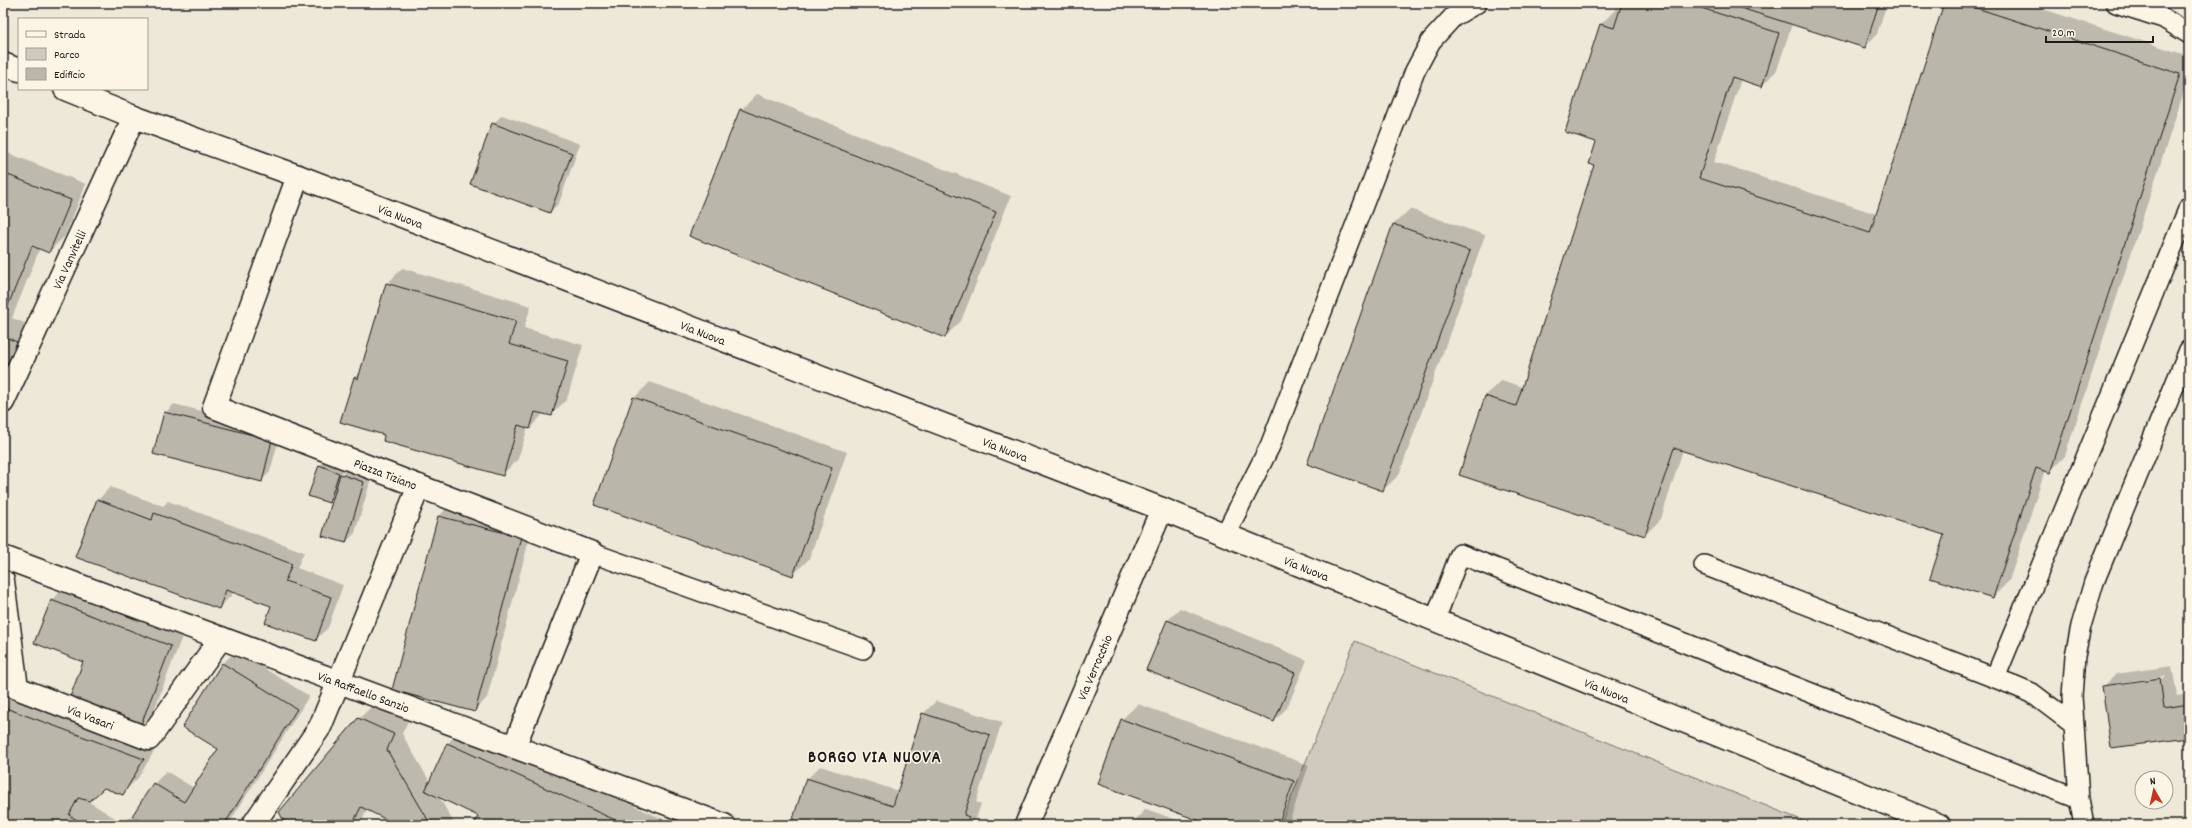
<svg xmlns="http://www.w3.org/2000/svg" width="2192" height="828" viewBox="0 0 2192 828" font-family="Dekko,sans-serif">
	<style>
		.green { fill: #cfcabd; stroke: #76736c }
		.shadow { fill: #0003; fill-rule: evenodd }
		.building { fill: #bab6aa; stroke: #1c1c1c }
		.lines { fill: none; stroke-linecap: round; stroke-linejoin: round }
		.service-casing { stroke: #1c1c1c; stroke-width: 22 }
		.minor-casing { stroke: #1c1c1c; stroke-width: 25 }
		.secondary-casing { stroke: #1c1c1c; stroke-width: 25 }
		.service { stroke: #fcf5e5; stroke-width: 19 }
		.minor { stroke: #fcf5e5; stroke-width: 22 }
		.secondary { stroke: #fcf5e5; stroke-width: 22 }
		.labels { text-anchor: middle; stroke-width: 3; stroke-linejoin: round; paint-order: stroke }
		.street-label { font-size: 13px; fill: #1c1c1c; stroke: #fcf5e5 }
		.district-label { font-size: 17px; font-weight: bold; letter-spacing: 1px; fill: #1c1c1c; stroke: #fcf5e5 }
	</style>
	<rect width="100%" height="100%" fill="#eee8d9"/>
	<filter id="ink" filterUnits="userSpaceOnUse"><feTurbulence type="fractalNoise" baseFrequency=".025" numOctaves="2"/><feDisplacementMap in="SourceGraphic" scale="8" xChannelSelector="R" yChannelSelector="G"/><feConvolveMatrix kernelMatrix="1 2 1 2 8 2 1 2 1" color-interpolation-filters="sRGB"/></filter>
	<g filter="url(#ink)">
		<path class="green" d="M1355,641L1814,825H1280Z"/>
		<path class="shadow" d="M1623,3H1887L1877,34L1865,47L1792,24L1777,70L1762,86L1741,79L1714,162L1877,214L1946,3H2024L2189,56V76L2065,456L2050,472L2045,470L2009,581L1993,597L1945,534L1683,450L1661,519L1645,535L1485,396L1501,380L1523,387L1596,165L1598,142L1567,132L1601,24L1617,8L1621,10Z
			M757,94L1011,196L961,321L945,337L741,110Z
			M502,115L580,144L559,203L550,212L493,124Z
			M3,151L86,184L65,236L49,252L40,248L12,318L32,326L3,397Z
			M1410,209L1485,235L1399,475L1383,490L1308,463L1394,224Z
			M402,268L531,306L524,328L583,345L567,399L551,415L544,413L530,428L528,427L518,459L502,475L386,434L355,377L361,371L387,284Z
			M650,382L847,452L809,559L793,575L634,398Z
			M174,404L281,431L270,472L261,481L165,413Z
			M324,461L343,469L341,475L350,466L373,473L355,533L346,542L334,496L329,502L309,495L320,465Z
			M110,487L163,506L168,501L304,552L297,568L343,585L328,628L315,640L272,605L233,591L232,595L219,608L98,500Z
			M451,504L533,525L487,698L474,711L439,516Z
			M64,588L183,634L153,713L140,726L84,661L51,601Z
			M1180,608L1307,660L1287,708L1274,721L1167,621Z
			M236,651L309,696L228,825H6L3,824V668H12L13,689L159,743L138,778L122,794L103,786L83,798L126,825L154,784L166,771L194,788L219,748L184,726L223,663Z
			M2172,666L2177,696L2189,694V737L2103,687L2116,674ZM2165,676V678L2116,685V683Z
			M936,701L1002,722L976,802L981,804L974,825H792L807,779L820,766L898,791L923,714Z
			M375,703L409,719L402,734L430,782L448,743L464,728L676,825H475L479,815L439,797L455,825H391L387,819L367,810L360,825H287L359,719Z
			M1138,704L1309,765L1288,825H1212L1099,784L1122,719Z
			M1146,809L1191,825H1130Z"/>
		<path class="building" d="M1622,3H1686L1779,33L1762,87L1732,77L1699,178L1870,233L1944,3H1961L2180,74L2050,473L2036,468L1993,598L1930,578L1944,535L1674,448L1645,536L1459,475L1485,396L1516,406L1594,165L1589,164L1596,142L1565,132L1600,24L1614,28Z
			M1725,3H1879L1865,48Z
			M740,109L996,212L945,338L689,236Z
			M492,123L572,153L550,213L470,184Z
			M3,173L71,200L49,253L32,246L3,318Z
			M1393,224L1470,251L1383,491L1307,464Z
			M386,283L516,321L509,344L568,361L552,416L535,412L530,429L518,425L503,476L383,441L384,435L340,422L354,377L358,379Z
			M3,336L17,342L3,375Z
			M633,397L832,468L793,576L594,505Z
			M164,412L272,440L262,482L153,454Z
			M319,465L339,473L329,503L308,496Z
			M340,474L364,482L346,543L322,536Z
			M97,499L152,520L154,513L292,564L285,581L331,597L316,641L265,623L271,606L226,590L219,609L75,557Z
			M438,516L521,537L475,712L392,690Z
			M51,600L171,646L140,727L69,700L83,662L34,643Z
			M1167,620L1295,673L1274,722L1146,670Z
			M222,663L297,709L224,825H147L132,816L153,783L184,802L218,749L182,727Z
			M2160,678L2164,708L2189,704V738L2111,748L2102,686Z
			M3,707L144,759L123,795L104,788L90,801L78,798L69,815L85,825H3Z
			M922,713L990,735L964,815L969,817L966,825H920L911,822L910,825H791L806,778L893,806Z
			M358,718L394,734L387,750L431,825H390L387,820L361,807L352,825H286L279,812Z
			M1121,719L1294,781L1278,825H1211L1098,784Z
			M447,743L626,825H474L478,816L425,791Z
			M129,819L139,825H125Z"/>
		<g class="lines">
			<defs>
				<path id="service" d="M2116,3L2163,18L2189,34
					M1225,535L1270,446L1415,71L1431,41L1453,17L1477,3
					M592,553L863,649
					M1704,565L2013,685L2032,693L2073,724
					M1435,620L1460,554L2079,799L2084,825
					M1995,678L2189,207
					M2079,799L2072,696L2075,656L2081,626L2094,582L2189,350"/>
				<g id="minor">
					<path id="s1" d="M298,176L214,407L592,553L514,747"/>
					<path id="s2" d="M3,402L134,117"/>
					<path id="s3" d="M3,557L724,825"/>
					<path id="s4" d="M3,581L17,688L149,739L221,638"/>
					<path d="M253,825L320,727L419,486"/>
					<path id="s5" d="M1026,825L1162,509"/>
				</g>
				<g id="secondary">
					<path d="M3,64L19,70"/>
					<path id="s6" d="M65,89L134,117L298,176L1162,509L1939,825"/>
				</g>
			</defs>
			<use href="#service" class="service-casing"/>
			<use href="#minor" class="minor-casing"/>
			<use href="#secondary" class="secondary-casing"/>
			<use href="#service" class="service"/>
			<use href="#minor" class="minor"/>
			<use href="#secondary" class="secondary"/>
		</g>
	</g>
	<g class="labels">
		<g class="street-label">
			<text dy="5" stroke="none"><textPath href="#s6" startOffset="359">Via Nuova</textPath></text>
			<text dy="5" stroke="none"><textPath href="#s2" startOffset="157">Via Vanvitelli</textPath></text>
			<text dy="5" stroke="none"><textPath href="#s6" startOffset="683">Via Nuova</textPath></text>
			<text dy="5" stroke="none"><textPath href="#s6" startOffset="1007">Via Nuova</textPath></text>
			<text dy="5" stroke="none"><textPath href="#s1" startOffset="430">Piazza Tiziano</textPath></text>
			<text dy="5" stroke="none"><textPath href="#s6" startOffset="1331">Via Nuova</textPath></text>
			<text dy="5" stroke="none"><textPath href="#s5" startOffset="172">Via Verrocchio</textPath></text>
			<text dy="5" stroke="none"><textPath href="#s6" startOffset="1655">Via Nuova</textPath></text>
			<text dy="5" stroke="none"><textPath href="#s3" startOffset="385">Via Raffaello Sanzio</textPath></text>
			<text dy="5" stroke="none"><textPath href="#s4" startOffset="187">Via Vasari</textPath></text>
		</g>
		<g class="district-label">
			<text x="875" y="762">BORGO VIA NUOVA</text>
		</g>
	</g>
	<rect width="2192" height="828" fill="none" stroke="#fcf5e5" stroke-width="16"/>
	<rect x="8" y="8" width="2176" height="812" fill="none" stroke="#1c1c1c" stroke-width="1.5" filter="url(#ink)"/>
	<rect x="18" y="18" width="130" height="72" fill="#fcf5e5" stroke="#a29e95"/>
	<rect x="26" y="31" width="20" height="6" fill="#fcf5e5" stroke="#a29e95"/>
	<text x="54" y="38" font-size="12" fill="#1c1c1c">Strada</text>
	<rect x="26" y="48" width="20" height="12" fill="#cfcabd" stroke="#a29e95"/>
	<text x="54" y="58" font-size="12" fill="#1c1c1c">Parco</text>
	<rect x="26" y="68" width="20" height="12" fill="#bab6aa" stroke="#a29e95"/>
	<text x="54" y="78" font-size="12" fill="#1c1c1c">Edificio</text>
	<g transform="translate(2154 790) rotate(351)"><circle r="19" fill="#fcf5e5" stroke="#a29e95"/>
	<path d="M0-3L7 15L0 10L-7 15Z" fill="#c8321e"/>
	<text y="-6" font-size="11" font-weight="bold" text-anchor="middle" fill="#1c1c1c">N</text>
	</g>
	<path d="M2046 36v6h107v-6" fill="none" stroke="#1c1c1c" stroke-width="2"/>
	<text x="2052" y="36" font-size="12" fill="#1c1c1c" stroke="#fcf5e5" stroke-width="3" paint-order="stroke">20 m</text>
</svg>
